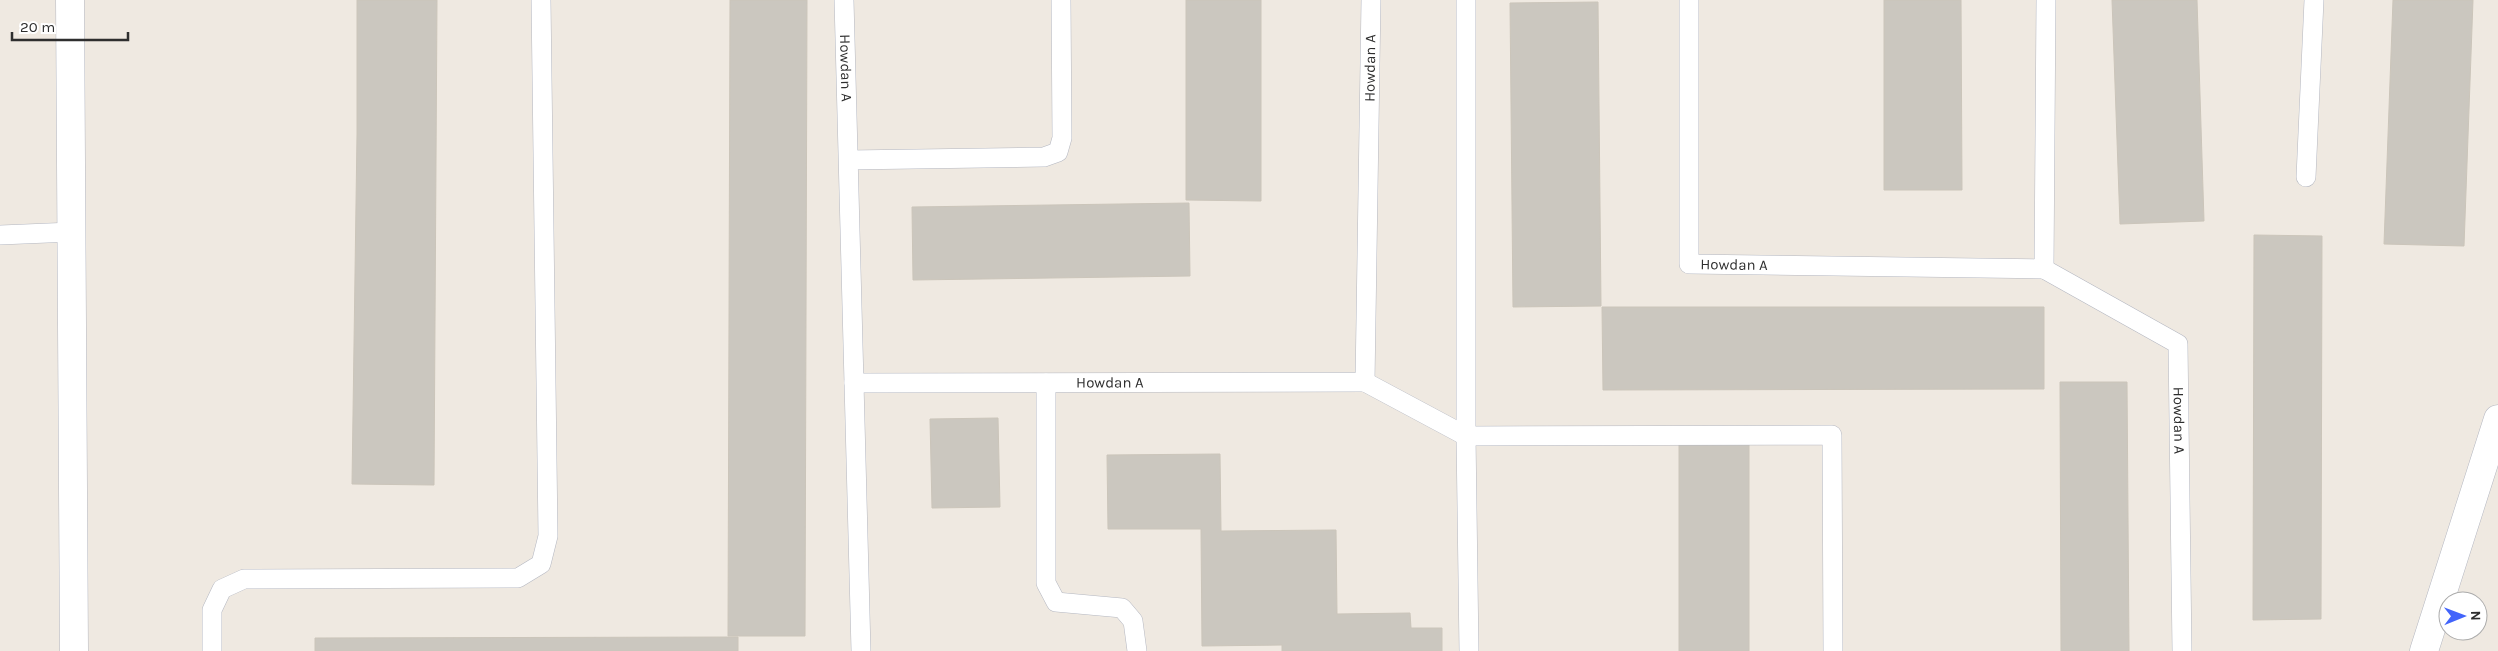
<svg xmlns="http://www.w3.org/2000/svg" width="2498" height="651" viewBox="0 0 2498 651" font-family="Karla,sans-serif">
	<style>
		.building { fill: #cbc7bf; stroke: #cbc5ba }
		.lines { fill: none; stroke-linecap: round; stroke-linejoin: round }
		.lane-casing { stroke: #b4b7c1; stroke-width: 20 }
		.street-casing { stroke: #b4b7c1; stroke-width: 29 }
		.lane { stroke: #fff; stroke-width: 19 }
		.street { stroke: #fff; stroke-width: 28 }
		.labels { text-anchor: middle; stroke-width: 4; stroke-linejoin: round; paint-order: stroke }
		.street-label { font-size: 15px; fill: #2e2e2e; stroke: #fff }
	</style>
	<rect width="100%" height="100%" fill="#efe9e1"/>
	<path class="building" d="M357,0H437L434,485L352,484L357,134Z
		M730,0H807L805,636H728Z
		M1186,0H1261V201L1186,200Z
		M1884,0H1961L1962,190H1884Z
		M2112,0H2197L2204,221L2120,224Z
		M2393,0H2473L2464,246L2384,244Z
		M1598,2L1601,306L1513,307L1510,3Z
		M1189,203L1190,276L913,280L912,207Z
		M2254,235L2322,236L2321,619L2253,620Z
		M1602,307H2044V389L1603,390Z
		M2060,382H2127L2129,651H2061Z
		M998,418L1000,507L932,508L930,419Z
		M1679,442H1749V651H1679Z
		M1220,454L1221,531L1336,530L1337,614L1410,613L1411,628H1442V651H1282V645L1202,646L1201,529H1108L1107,455Z
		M738,637V651H315V638Z"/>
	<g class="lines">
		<defs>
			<g id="lane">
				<path id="s1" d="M844,0L854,383L1365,382L1371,0"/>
				<path d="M1466,0V436L1469,651"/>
				<path id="s2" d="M1689,0V264L2044,269L2046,0"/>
				<path d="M849,160L1044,157L1058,152L1062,138L1061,0"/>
				<path d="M2306,177L2314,0"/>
				<path d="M0,235L72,232"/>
				<path id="s3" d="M2044,269L2178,344L2182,651"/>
				<path d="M1365,382L1466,436L1832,435L1833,651"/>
				<path d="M854,383L861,651"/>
				<path d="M1046,383V583L1056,602L1122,608L1133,621L1137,651"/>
				<path d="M212,651V610L222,589L244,579L518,578L541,564L548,536L541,0"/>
			</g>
			<path id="street" d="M70,0L74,651
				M2424,651L2498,419"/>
		</defs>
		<use href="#lane" class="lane-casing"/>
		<use href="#street" class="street-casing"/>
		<use href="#lane" class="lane"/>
		<use href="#street" class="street"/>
	</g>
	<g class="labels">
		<g class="street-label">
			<text dy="5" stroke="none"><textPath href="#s1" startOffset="68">Howdan A</textPath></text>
			<text dy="5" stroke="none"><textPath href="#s1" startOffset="1208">Howdan A</textPath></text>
			<text dy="5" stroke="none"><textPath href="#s2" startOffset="309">Howdan A</textPath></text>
			<text dy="5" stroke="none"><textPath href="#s1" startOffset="639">Howdan A</textPath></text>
			<text dy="5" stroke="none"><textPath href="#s3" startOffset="230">Howdan A</textPath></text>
		</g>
	</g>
	<g transform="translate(2463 616) rotate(89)"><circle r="24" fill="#ffffff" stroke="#ababab"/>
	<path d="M0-4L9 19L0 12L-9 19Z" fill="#4264fb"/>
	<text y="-8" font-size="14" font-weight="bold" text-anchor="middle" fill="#2e2e2e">N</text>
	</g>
	<path d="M12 32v8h116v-8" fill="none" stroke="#2e2e2e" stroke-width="2.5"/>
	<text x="20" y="32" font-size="15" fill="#2e2e2e" stroke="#ffffff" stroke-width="4" paint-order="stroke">20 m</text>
</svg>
